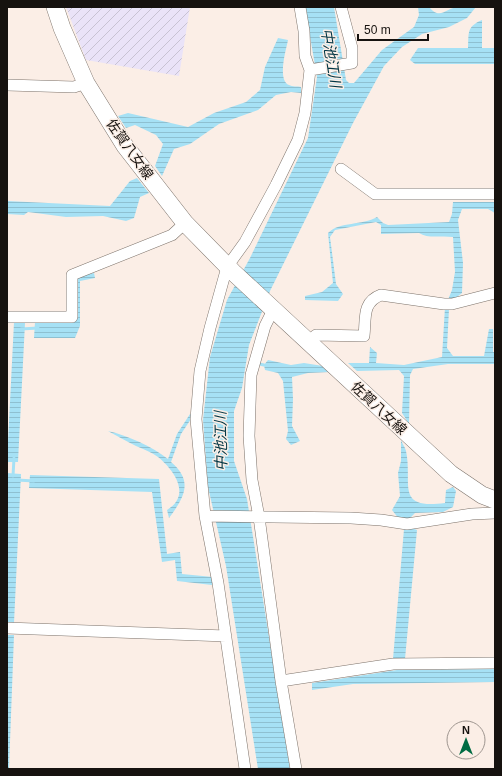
<svg xmlns="http://www.w3.org/2000/svg" width="502" height="776" viewBox="0 0 502 776" font-family="Arial,'Noto Sans JP',sans-serif">
	<style>
		.industrial { fill: url(#industrial-furrows) }
		.water { fill: url(#water-rules) }
		.lines { fill: none; stroke-linecap: round; stroke-linejoin: round }
		.stream { stroke: #a6e1f5; stroke-width: 3 }
		.street-casing { stroke: #7d736b; stroke-width: 12 }
		.primary-casing { stroke: #7d736b; stroke-width: 18 }
		.street { stroke: #fff; stroke-width: 11 }
		.primary { stroke: #fff; stroke-width: 17 }
		.labels { text-anchor: middle; stroke-width: 3; stroke-linejoin: round; paint-order: stroke }
		.street-label { font-size: 14px; fill: #16120f; stroke: #fbeee6 }
		.water-label { font-size: 15px; font-style: italic; fill: #003644; stroke: #fbeee6 }
	</style>
	<defs>
		<pattern id="industrial-furrows" width="10" height="10" patternUnits="userSpaceOnUse"><rect width="10" height="10" fill="#eae3f8"/><path d="M-1 1l2-2M0 10L10 0M9 11l2-2" fill="none" stroke="#c8c2d3"/></pattern>
		<pattern id="water-rules" width="6" height="5" patternUnits="userSpaceOnUse"><rect width="6" height="5" fill="#a6e1f5"/><path d="M0 2.5h6" fill="none" stroke="#8ec0d1"/></pattern>
	</defs>
	<rect width="100%" height="100%" fill="#fbeee6"/>
	<path class="industrial" d="M66,7H190L179,76L86,60Z"/>
	<path class="water" d="M305,7H334L346,80L349,83H354L382,50L414,27L419,15L418,7H429C440,20 445,9 457,7C463,6 470,7 476,7L467,18L449,27L422,34L402,47L384,66L353,123L270,291L249,345L242,388L234,411V461L247,499L290,769H258L226,566L208,487L203,420L210,357L227,300L250,258L308,138L317,77Z
		M482,20V48H495V64H415L410,60L418,48H468C469,33 466,27 482,20Z
		M278,38L288,40C286,50 277,80 289,85C292,87 298,86 301,87V93L291,92L276,95L258,110L219,124L190,144L174,149L162,176L155,166L163,144L156,135L135,125L126,128L118,116L128,113L188,127L214,113L246,102L260,90L265,67Z
		M137,178L149,193L140,197L134,218L126,221L103,216L66,217L28,212L24,215L7,214V201L110,206L130,181Z
		M453,202H495V213L488,209H462L458,220L463,263L462,293L452,301L449,309L447,348L453,356H484L489,329H493V352H495V364H448L413,369L410,375L409,424L402,413L404,376L399,370L357,371L348,363H369L370,347L377,353L376,363L404,365L442,357L445,307L452,290L455,272L453,237C441,235 428,239 419,233L381,234V225L376,222L335,230L330,237L336,284L343,294L338,301L305,300V296L322,292L333,283L328,233C340,221 362,226 377,217L383,223L388,225L449,222L452,214Z
		M94,273L95,278L80,281V326L75,338H34L35,322L76,321V281L78,276Z
		M14,322L25,323L18,462H7Z
		M268,360L291,365L304,363L323,366L330,372L308,373L292,377L293,399L292,426L300,441L291,445L286,439L288,431L283,381L278,373L265,370L264,365Z
		M190,414L193,416L181,434L171,462C194,481 184,498 169,518L167,510C192,495 174,470 158,457C151,452 143,449 136,446C126,441 117,436 108,431C129,436 151,446 168,459L177,434Z
		M401,440C402,443 405,447 406,451C413,483 394,510 445,503L446,490L453,487L456,491L453,507L443,512L415,513L409,519L407,526L417,530L405,659H400L401,670L495,669V682L353,684L312,690V683L397,670V659H393L404,529L399,519L392,510L400,496L398,473L401,461Z
		M7,473L21,474L14,623H7Z
		M30,475L159,479L167,554L180,552L182,574L213,577L212,585L177,581L175,560L162,562L152,492L29,488Z
		M7,635H14L9,769H7Z"/>
	<g class="lines">
		<path class="stream" d="M21,329L38,328
			M259,364L264,365
			M13,476L14,458
			M17,480L34,481"/>
		<defs>
			<path id="street" d="M310,70L352,63V48L341,7
				M7,85L74,87L86,83
				M341,169L375,194H495
				M273,310L265,326L251,375L249,436L252,480L259,517L281,681L296,769
				M7,317H72V275L172,235L185,223
				M308,343L316,335L364,336C366,318 362,302 381,295L444,304H452L495,293
				M205,516L351,518L381,520L407,524L472,514L495,513
				M7,628L226,636
				M281,681L393,664L495,663
				M245,769L218,583L205,516L196,419L200,371L210,328L227,267L245,242L276,185L298,140L305,113L310,70L305,56L304,31L300,7"/>
			<path id="primary" d="M55,7L62,28L86,83L125,146L185,223L233,272L451,474L482,495L495,500"/>
		</defs>
		<use href="#street" class="street-casing"/>
		<use href="#primary" class="primary-casing"/>
		<use href="#street" class="street"/>
		<use href="#primary" class="primary"/>
	</g>
	<g class="labels">
		<g class="street-label">
			<text transform="translate(130 149) rotate(55)" y="5">佐賀八女線</text>
			<text transform="translate(379 408) rotate(43)" y="5">佐賀八女線</text>
		</g>
		<g class="water-label">
			<text transform="translate(331 58) rotate(81)" y="5">中池江川</text>
			<text transform="translate(221 441) rotate(-91)" y="5">中池江川</text>
		</g>
	</g>
	<rect width="502" height="776" fill="none" stroke="#16120f" stroke-width="16"/>
	<g transform="translate(466 740)"><circle r="19" fill="#fbeee6" stroke="#9f9690"/>
	<path d="M0-3L7 15L0 10L-7 15Z" fill="#006c43"/>
	<text y="-6" font-size="11" font-weight="bold" text-anchor="middle" fill="#16120f">N</text>
	</g>
	<path d="M358 34v6h70v-6" fill="none" stroke="#16120f" stroke-width="2"/>
	<text x="364" y="34" font-size="12" fill="#16120f" stroke="#fbeee6" stroke-width="3" paint-order="stroke">50 m</text>
</svg>
